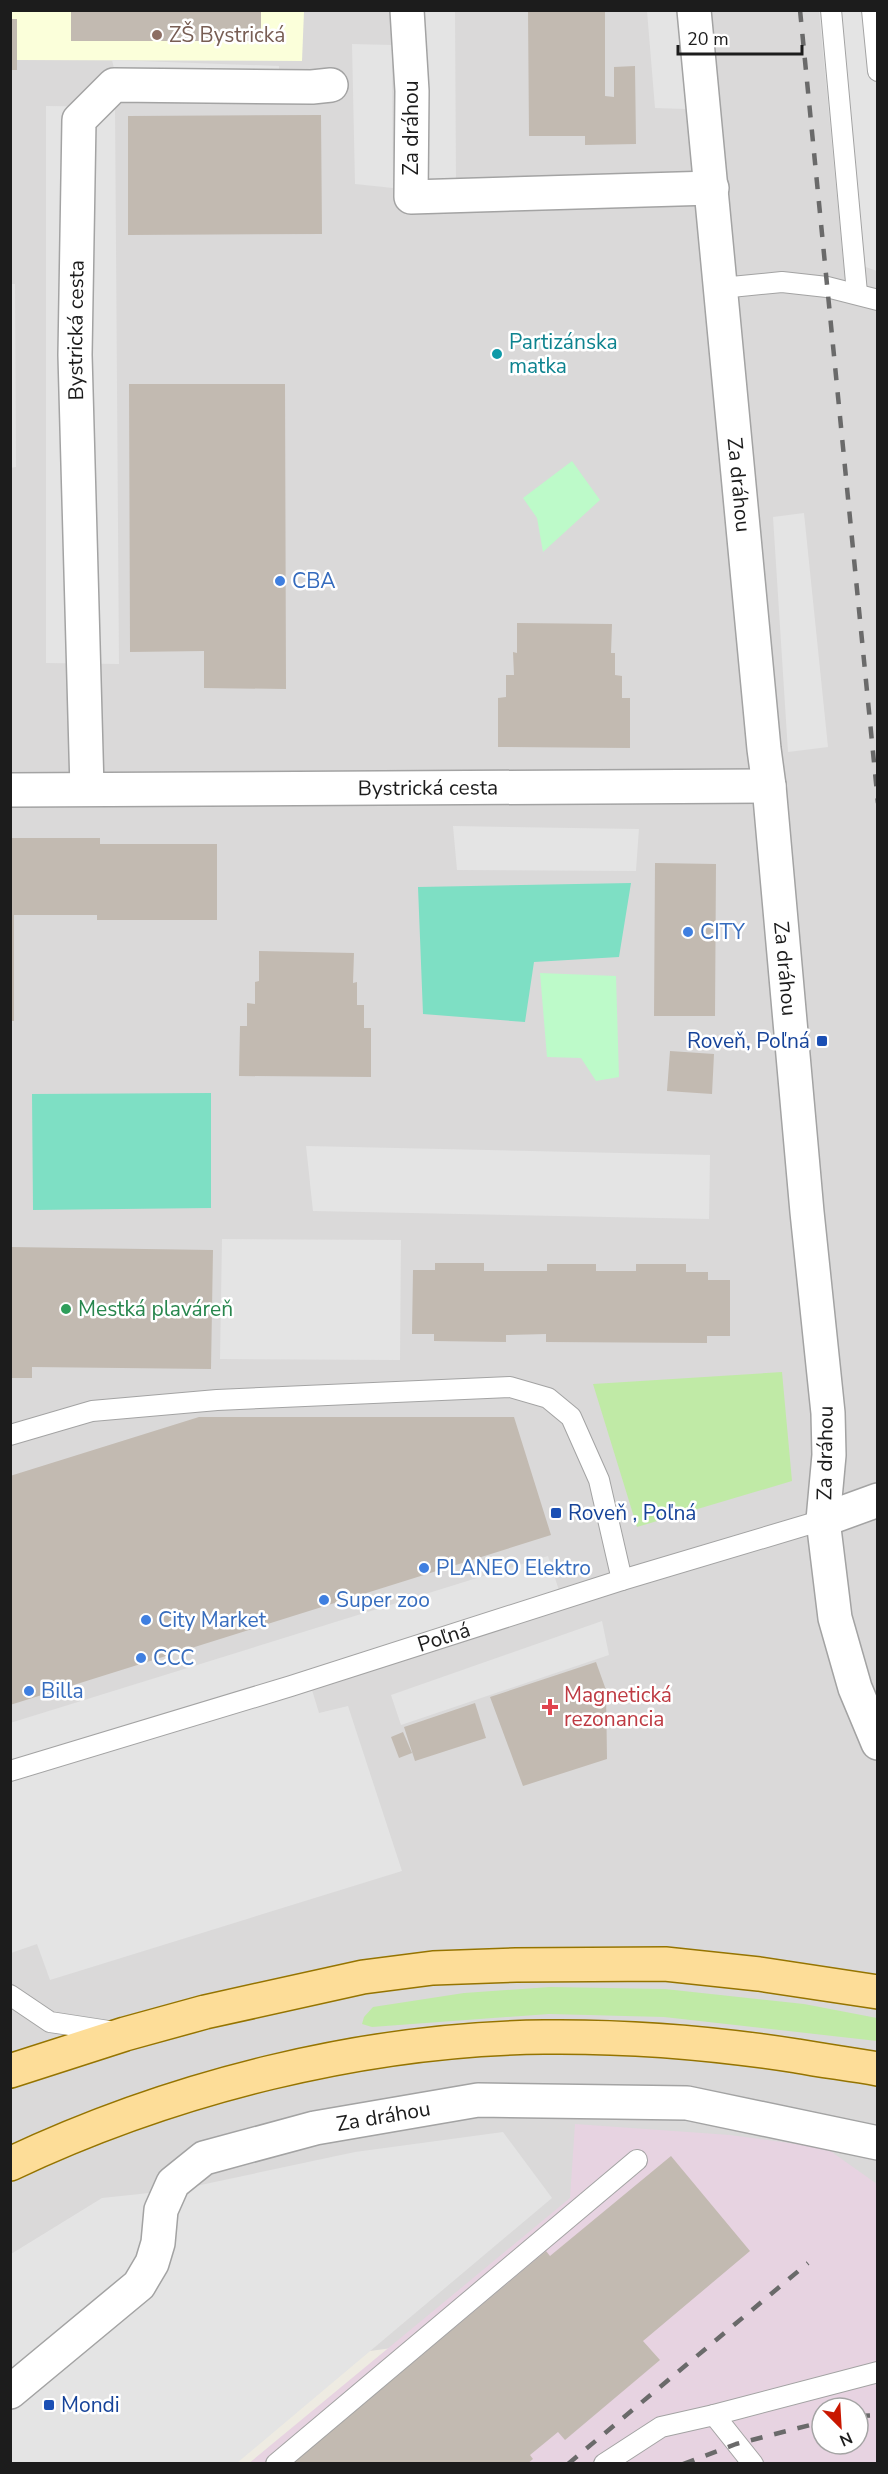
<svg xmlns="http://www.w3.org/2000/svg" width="888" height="2474" viewBox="0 0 888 2474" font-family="'Nunito Sans',sans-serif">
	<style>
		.residential { fill: #dad9d9 }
		.industrial { fill: #e7d3e1; fill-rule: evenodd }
		.education { fill: #fbffda }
		.grass { fill: #c0eaa6 }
		.park { fill: #bdfac9 }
		.pitch { fill: #7edfc4 }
		.parking { fill: #e4e4e4 }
		.building { fill: #c2bab1 }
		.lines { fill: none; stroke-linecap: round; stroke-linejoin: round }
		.service-casing { stroke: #a3a3a3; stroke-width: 22 }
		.minor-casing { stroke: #a3a3a3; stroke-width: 36 }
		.primary-casing { stroke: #957400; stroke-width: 36 }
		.service { stroke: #fff; stroke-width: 20 }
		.minor { stroke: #fff; stroke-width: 33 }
		.primary { stroke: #fddd98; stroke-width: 33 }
		.rail { stroke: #6a6a6a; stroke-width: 4.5; stroke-dasharray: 12 12; stroke-linecap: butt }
		.education-dot { fill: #8d6e63; stroke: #fff; stroke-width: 2 }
		.culture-dot { fill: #0f9aa8; stroke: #fff; stroke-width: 2 }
		.shop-dot { fill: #3f7fe0; stroke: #fff; stroke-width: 2 }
		.transit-dot { fill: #1a4fb4; stroke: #fff; stroke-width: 2 }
		.leisure-dot { fill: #2e9e5b; stroke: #fff; stroke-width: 2 }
		.health-dot { fill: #e0444e; stroke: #fff; stroke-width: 2 }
		.labels { text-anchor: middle; stroke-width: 5; stroke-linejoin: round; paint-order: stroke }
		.education-label { font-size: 21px; fill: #785e54; stroke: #fff; text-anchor: start }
		.street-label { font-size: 21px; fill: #1c1c1c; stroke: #fff }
		.culture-label { font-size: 21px; fill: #0d838f; stroke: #fff; text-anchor: start }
		.shop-label { font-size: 21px; fill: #366cbe; stroke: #fff; text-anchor: start }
		.transit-label { font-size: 21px; fill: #164399; stroke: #fff; text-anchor: start }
		.leisure-label { font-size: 21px; fill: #27864d; stroke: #fff; text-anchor: start }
		.health-label { font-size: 21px; fill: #be3a42; stroke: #fff; text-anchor: start }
	</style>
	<rect width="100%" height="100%" fill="#eeebe2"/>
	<path class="residential" d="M10,11H877V2283L11,2399Z"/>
	<path class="industrial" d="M575,2124L730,2135L826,2148L877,2184V2463L248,2464L570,2198ZM822,2408H858V2444H822Z"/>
	<path class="education" d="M11,11H304L302,61L11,60Z"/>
	<path class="grass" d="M782,1372L792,1481L637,1527L593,1384Z
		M550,1987L665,1989L804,2004L877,2018V2041L664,2017L549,2014L372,2027L362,2024L364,2017L373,2007L464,1993Z"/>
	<path class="park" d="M572,461L600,500L543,552L537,518L523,498Z
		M540,973L616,976L619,1077L596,1081L581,1058L547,1057Z"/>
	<path class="pitch" d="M631,883L619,957L534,962L525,1022L423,1014L418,887Z
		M211,1093V1208L33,1210L32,1094Z"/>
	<path class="parking" d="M423,11H455L456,183L424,182Z
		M647,11H677L686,109L655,108Z
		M819,11H877V271L843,259Z
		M352,44L392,45L393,188L355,184Z
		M112,60L279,66V103H122Z
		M46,106L115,107L119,664L46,663Z
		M10,284H15L16,467L10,468Z
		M804,513L828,747L788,752L773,517Z
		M453,826L639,829L636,871L457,870Z
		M306,1146L710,1155L709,1219L313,1211Z
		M222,1239L401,1240L400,1360L220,1359Z
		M548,1556L562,1600L309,1680L319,1713L348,1706L402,1871L50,1980L37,1944L11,1953L10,1723Z
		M602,1621L609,1655L401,1725L391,1695Z
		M503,2132L552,2198L237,2463L11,2464V2254L102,2198L177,2190L355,2152Z"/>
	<path class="building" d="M71,10H261V41H71Z
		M528,10H605V96L614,97V67L635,66L636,144L585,145V136H529Z
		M10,19H17V70H10Z
		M321,115L322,234L128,235V116Z
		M129,384H285L286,689L204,688V651L130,652Z
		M517,623L612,624L611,653H615V675L622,676V698H630V748L498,747V698L506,697V675H514L513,652L517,653Z
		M10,838H100V844H217V920H97V915H14V1021H10Z
		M655,863L716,864L715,1016H654Z
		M259,951L354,953L353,983L357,982V1005H364V1028H371V1077L239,1076L240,1026H247V1003L255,1004V982L259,981Z
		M670,1051L714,1054L712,1094L667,1091Z
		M10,1247L213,1250L211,1369L32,1367V1378H10Z
		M435,1263H484V1271H547V1264H596V1271H636V1264H686V1272H708V1280H730V1336H707V1343L546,1342V1334L506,1335V1342L434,1341V1334H412L413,1270H435Z
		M199,1417H514L551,1535L10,1705V1476Z
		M596,1662L606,1690L607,1759L523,1786L490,1697Z
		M475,1703L486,1738L415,1761L404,1727Z
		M403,1732L412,1753L399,1758L391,1737Z
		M671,2156L750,2251L643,2341L660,2360L565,2440L558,2432L530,2455L533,2459L527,2464H292L546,2251L550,2256Z"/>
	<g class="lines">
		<defs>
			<g id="service">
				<path d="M831,10L857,293"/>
				<path d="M872,10L878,71"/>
				<path d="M721,288L782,282L827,287L878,300"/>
				<path d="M10,1435L92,1411L217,1400L510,1387L548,1398L571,1417L599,1480L622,1580"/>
				<path id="s1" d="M10,1771L291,1686L622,1580L823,1520"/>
				<path d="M10,1995L50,2022L115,2032"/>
				<path d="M714,2415L878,2372"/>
				<path d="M276,2464L637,2160"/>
				<path d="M604,2464L661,2427L714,2415L753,2464"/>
			</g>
			<g id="minor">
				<path d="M407,10L412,91L411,197L712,188"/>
				<path id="s2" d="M694,10L764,749L769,786L807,1212L828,1413L829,1455L823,1520L835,1618L855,1688L878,1743"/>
				<path id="s3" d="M87,789L75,355L79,120L114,85L312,87L331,85"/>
				<path id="s4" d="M10,790L769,786"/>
				<path d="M823,1520L878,1500"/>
				<path id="s5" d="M10,2392L139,2285L152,2263L158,2243L161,2210L173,2183L204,2158L315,2128L478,2100L687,2103L878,2143"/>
			</g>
			<path id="primary" d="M10,2071L125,2034L205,2012L363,1977L433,1968L516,1965L665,1964L759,1974L878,1992
				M10,2164C173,2087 364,2039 544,2037C629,2036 714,2043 797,2056C824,2061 851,2064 878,2069"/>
		</defs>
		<use href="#service" class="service-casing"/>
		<use href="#minor" class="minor-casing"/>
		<use href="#primary" class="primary-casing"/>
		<use href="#service" class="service"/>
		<use href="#minor" class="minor"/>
		<use href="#primary" class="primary"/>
		<path class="rail" d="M800,10L878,803
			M858,2416L878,2415
			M568,2464L808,2263
			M683,2464L736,2444L822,2422"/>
	</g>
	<circle class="education-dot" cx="157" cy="35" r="6"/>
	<circle class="culture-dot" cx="497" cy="354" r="6"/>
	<g class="shop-dot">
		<circle cx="280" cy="581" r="6"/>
		<circle cx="688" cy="932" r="6"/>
		<circle cx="424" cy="1568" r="6"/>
		<circle cx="324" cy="1600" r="6"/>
		<circle cx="146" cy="1620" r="6"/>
		<circle cx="141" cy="1658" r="6"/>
		<circle cx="29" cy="1691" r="6"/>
	</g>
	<g class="transit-dot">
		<rect x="816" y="1035" width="12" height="12" rx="3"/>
		<rect x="550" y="1507" width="12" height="12" rx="3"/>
		<rect x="43" y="2399" width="12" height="12" rx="3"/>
	</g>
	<circle class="leisure-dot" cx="66" cy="1309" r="6"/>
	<path class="health-dot" d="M547 1698h6v6h6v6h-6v6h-6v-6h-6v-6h6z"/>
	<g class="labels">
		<g class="education-label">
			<text x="169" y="42">ZŠ Bystrická</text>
		</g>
		<g class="street-label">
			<text transform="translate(411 128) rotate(-90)" y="7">Za dráhou</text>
			<text dy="7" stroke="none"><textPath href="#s3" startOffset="459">Bystrická cesta</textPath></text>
			<text dy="7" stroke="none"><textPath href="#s2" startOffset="477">Za dráhou</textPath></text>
			<text dy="7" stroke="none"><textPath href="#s4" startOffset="418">Bystrická cesta</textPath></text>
			<text dy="7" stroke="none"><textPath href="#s2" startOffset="963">Za dráhou</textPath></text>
			<text transform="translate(825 1453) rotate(-89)" y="7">Za dráhou</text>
			<text dy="7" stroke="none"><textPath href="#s1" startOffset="454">Poľná</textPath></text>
			<text dy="7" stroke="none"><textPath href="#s5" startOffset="501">Za dráhou</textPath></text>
		</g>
		<g class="culture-label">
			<text x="509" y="349">Partizánska<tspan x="509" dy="24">matka</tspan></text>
		</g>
		<g class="shop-label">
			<text x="292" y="588">CBA</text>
			<text x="700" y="939">CITY</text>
			<text x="436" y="1575">PLANEO Elektro</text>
			<text x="336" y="1607">Super zoo</text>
			<text x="158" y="1627">City Market</text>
			<text x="153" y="1665">CCC</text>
			<text x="41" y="1698">Billa</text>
		</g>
		<g class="transit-label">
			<text x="810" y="1048" text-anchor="end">Roveň, Poľná</text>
			<text x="568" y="1520">Roveň , Poľná</text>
			<text x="61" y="2412">Mondi</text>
		</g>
		<g class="leisure-label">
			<text x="78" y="1316">Mestká plaváreň</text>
		</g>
		<g class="health-label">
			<text x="564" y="1702">Magnetická<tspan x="564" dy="24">rezonancia</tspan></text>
		</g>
	</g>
	<rect width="888" height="2474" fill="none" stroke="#1c1c1c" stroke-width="24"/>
	<g transform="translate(840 2426) rotate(156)"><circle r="28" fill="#ffffff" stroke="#a4a4a4" stroke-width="1.5"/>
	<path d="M0-4.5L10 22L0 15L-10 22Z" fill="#c91700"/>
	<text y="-9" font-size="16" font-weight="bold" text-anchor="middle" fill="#1c1c1c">N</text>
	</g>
	<path d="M678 45v9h124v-9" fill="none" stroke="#1c1c1c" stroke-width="3"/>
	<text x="687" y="45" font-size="18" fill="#1c1c1c" stroke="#ffffff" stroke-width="4.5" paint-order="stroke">20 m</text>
</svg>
